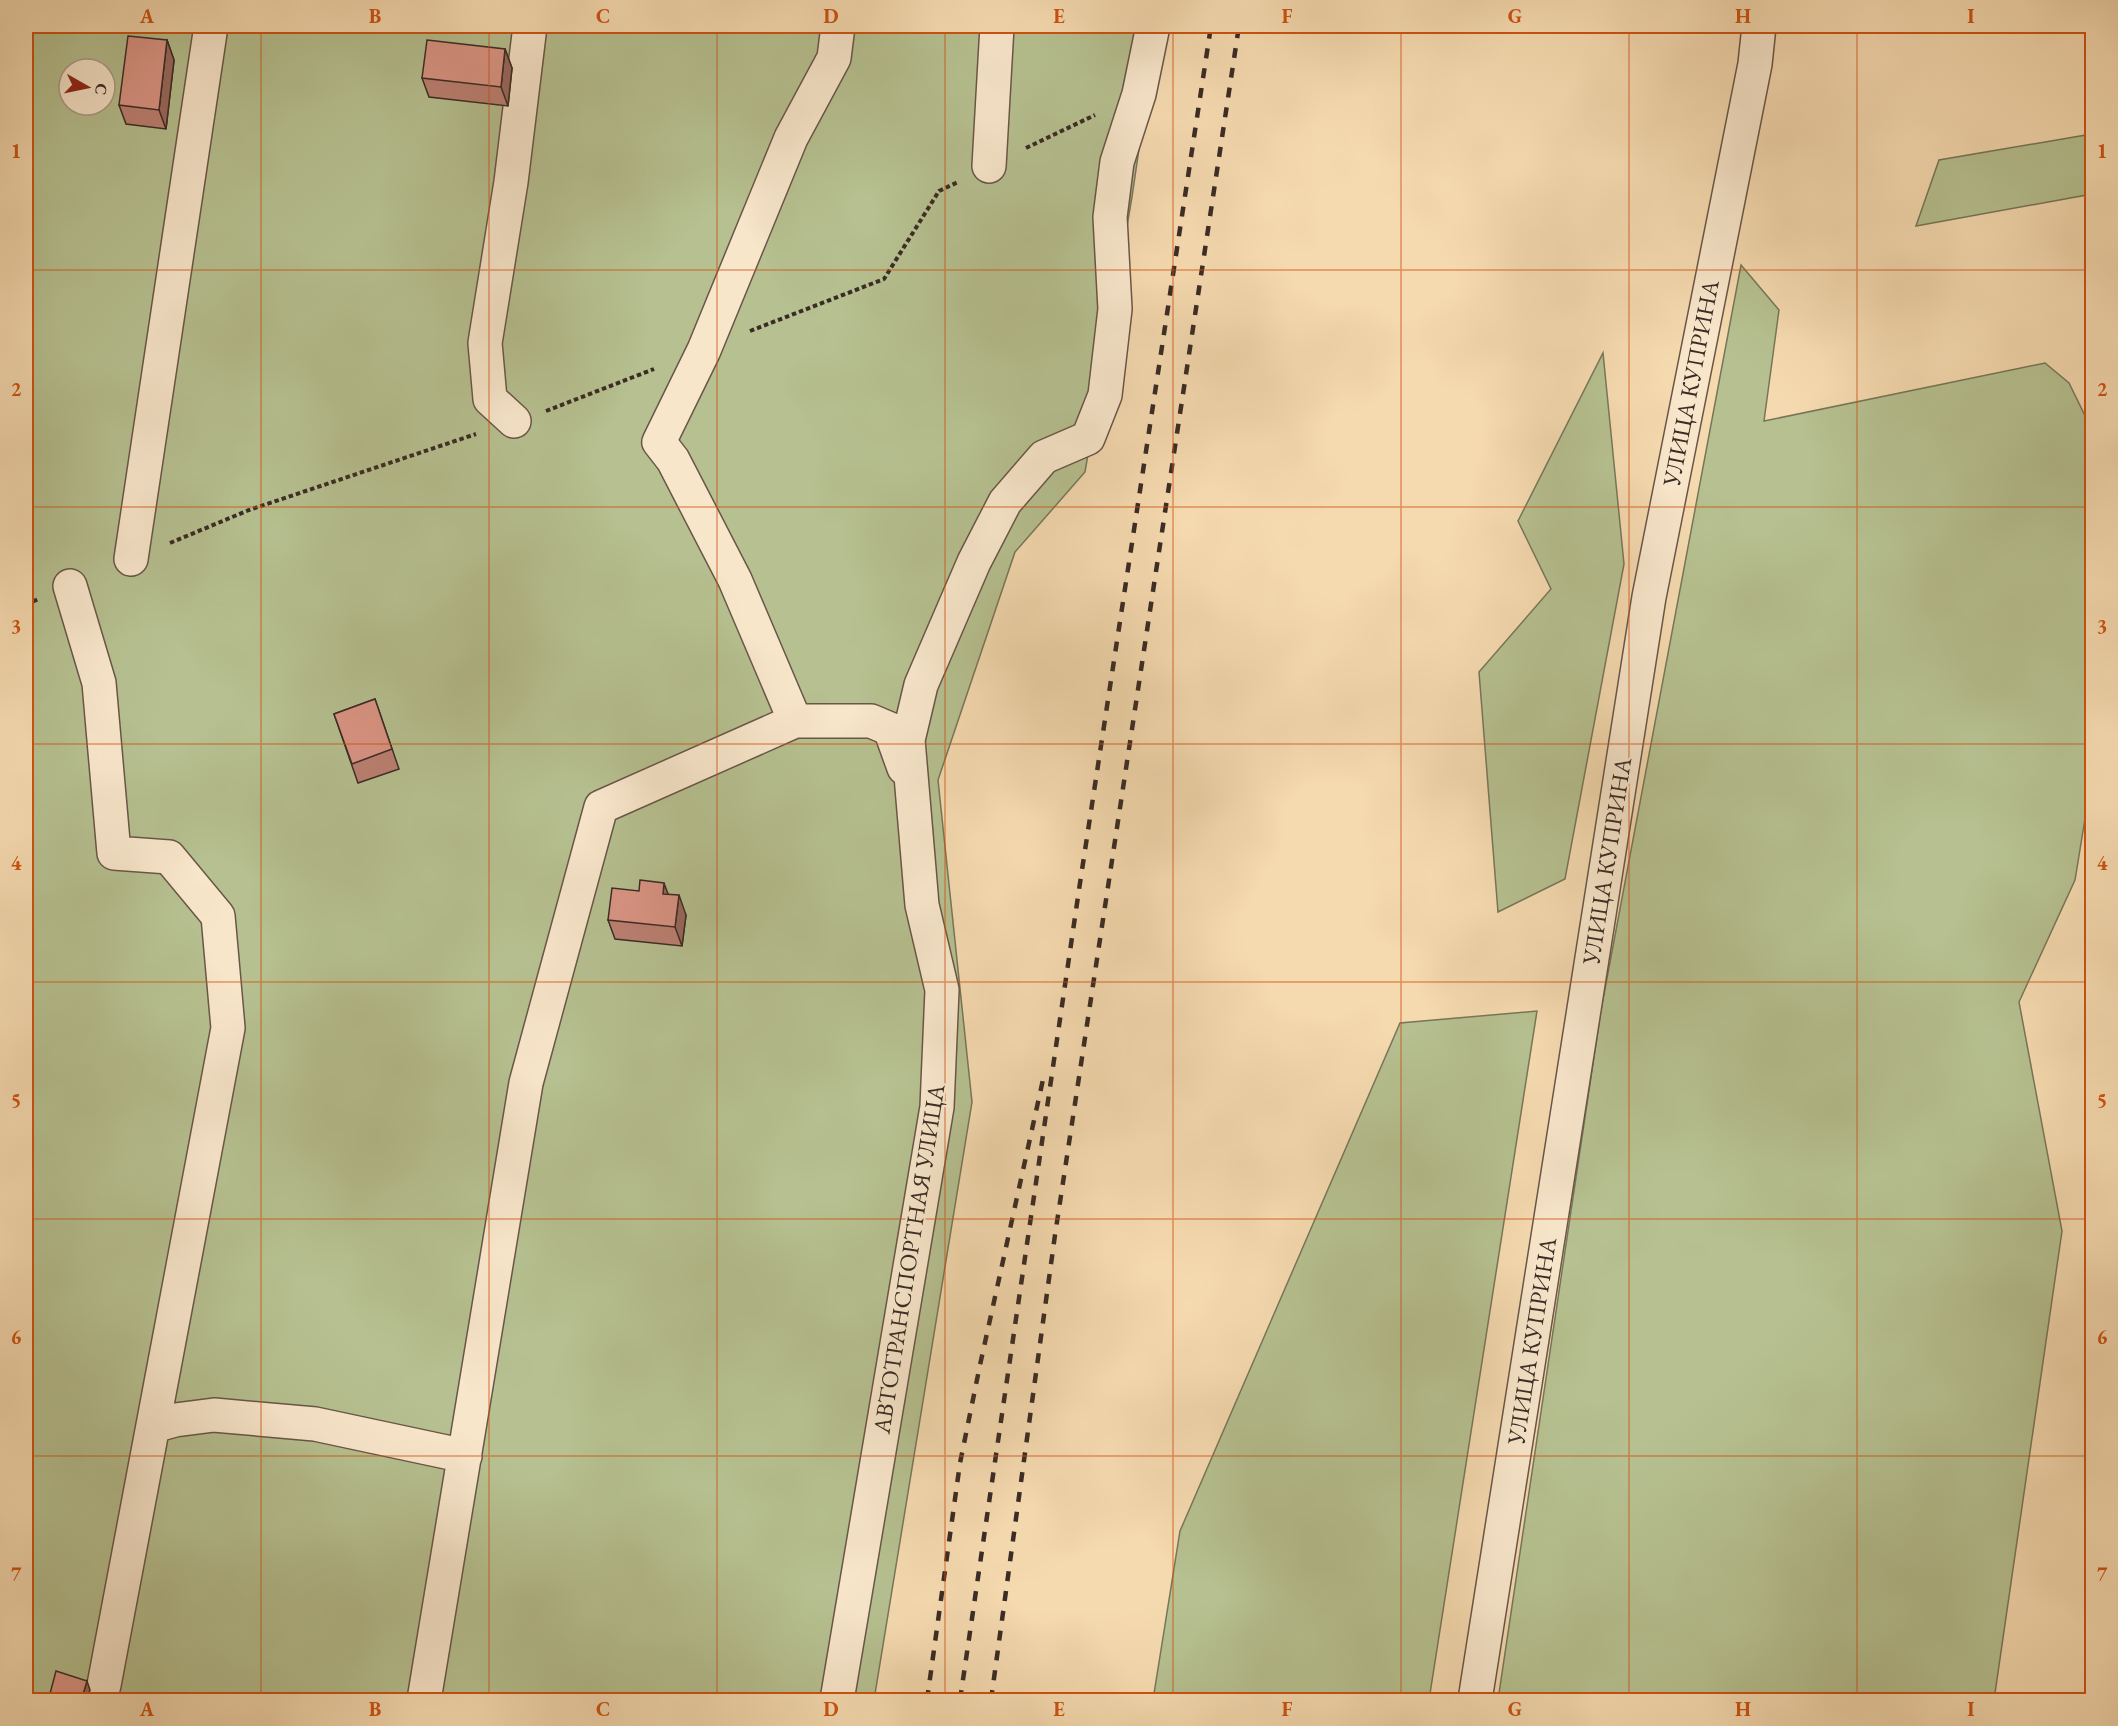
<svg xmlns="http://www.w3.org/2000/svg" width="2118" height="1726" viewBox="0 0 2118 1726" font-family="'EB Garamond',serif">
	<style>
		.green { fill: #b6c090; stroke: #78765a; stroke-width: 1.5; fill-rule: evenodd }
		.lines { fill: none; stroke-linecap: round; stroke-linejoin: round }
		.minor-casing { stroke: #695648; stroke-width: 36 }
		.path { stroke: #3a2b25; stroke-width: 4; stroke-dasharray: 4.5 3; stroke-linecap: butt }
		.minor { stroke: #f8e6cb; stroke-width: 33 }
		.rail { stroke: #3a2b25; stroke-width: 4.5; stroke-dasharray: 10 10; stroke-linecap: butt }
		.wall { fill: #bc8073; stroke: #3a2b25; stroke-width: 1.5 }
		.shaded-wall { fill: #99685e; stroke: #3a2b25; stroke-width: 1.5 }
		.building { fill: #db9586; stroke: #3a2b25; stroke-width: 1.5 }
		.grid { fill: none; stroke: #ce5210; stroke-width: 1.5; stroke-opacity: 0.55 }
		.labels { text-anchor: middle; stroke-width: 4.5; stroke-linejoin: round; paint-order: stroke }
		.street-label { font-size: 24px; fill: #3a2b25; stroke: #f8e6cb }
		.neatline { fill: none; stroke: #ce5210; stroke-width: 2 }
		.grid-label { font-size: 20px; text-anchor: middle; font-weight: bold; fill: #ce5210 }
	</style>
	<rect width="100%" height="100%" fill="#f5d9af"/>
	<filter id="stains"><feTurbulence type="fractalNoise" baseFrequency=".00333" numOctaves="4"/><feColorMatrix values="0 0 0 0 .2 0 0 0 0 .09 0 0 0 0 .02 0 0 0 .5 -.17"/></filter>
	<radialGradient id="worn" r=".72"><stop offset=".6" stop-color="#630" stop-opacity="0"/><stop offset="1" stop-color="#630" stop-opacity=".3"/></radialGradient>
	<path class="green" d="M26,26H1157L1132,197L1085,472L1015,552L938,780L972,1102L874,1700H26ZM69,69H105V105H69Z
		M2092,134V194L1916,226L1939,160Z
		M1741,265L1779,310L1764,421L2045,363L2069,383L2092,430V776L2075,880L2019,1002L2062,1231L1994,1700H1498L1601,1010Z
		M1603,353L1624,564L1565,879L1498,912L1479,672L1551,589L1518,521Z
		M1537,1011L1429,1700H1153L1180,1531L1400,1023Z"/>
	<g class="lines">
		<defs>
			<path id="minor" d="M838,26L834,58L791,138L704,350L659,442L673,460L735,580L795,721H871L890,729L904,768
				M989,166L997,26
				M514,421L490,399L485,343L511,182L530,26
				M131,559L211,26
				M70,586L99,683L114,853L169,857L218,916L228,1028L104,1685L99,1700
				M153,1426L175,1420L214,1415L315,1424L465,1456
				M424,1700L526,1083L601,807L795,721
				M837,1700L937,1107L942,990L922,905L908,740L921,685L974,562L1005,502L1044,457L1088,438L1105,395L1115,309L1110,217L1117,162L1139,94L1153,26
				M1475,1700L1649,597L1755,64L1759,26"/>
		</defs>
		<use href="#minor" class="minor-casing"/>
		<path class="path" d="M1026,148L1095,115
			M750,331L884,279L939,191L958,182
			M546,411L654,369
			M170,543L249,510L476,434
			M26,604L39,599"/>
		<use href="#minor" class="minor"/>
		<path class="rail" d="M927,1700L960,1463L980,1365L1044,1075
			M960,1700L1080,883L1211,26
			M991,1700L1055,1235L1239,26"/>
	</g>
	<path class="wall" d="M167,40L174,60L166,129L126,124L119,105Z
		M505,49L512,68L508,106L429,97L422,78Z
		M375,699L399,769L358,783L334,714Z
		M668,894L686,915L682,946L615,939L608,920Z"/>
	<path class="shaded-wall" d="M167,40L174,60L166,129L159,110Z
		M505,49L512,68L508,106L501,87Z
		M664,883L671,902L663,894Z
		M679,895L686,915L682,946L675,927Z
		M87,1681L90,1690L87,1701H81Z"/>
	<path class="building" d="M128,36L167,40L159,110L119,105Z
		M427,40L505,49L501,87L422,78Z
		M375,699L392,749L352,764L334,714Z
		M640,880L664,883L663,894L679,895L675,927L608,920L612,888L639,891Z
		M56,1671L87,1681L81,1701H48Z"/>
	<path class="grid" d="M261,26V1700M489,26V1700M717,26V1700M945,26V1700M1173,26V1700M1401,26V1700M1629,26V1700M1857,26V1700M26,270H2092M26,507H2092M26,744H2092M26,982H2092M26,1219H2092M26,1456H2092"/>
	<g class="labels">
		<g class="street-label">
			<text transform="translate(1691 383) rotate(-79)" y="8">УЛИЦА КУПРИНА</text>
			<text transform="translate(1607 861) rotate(-81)" y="8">УЛИЦА КУПРИНА</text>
			<text transform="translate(909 1259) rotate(-81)" y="8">АВТОТРАНСПОРТНАЯ УЛИЦА</text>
			<text transform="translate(1532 1341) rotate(-81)" y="8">УЛИЦА КУПРИНА</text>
		</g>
	</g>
	<rect width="2118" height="1726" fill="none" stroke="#f5d9af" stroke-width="66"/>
	<g transform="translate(87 87) rotate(99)"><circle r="28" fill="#f8e6cb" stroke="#ac9b89" stroke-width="1.5"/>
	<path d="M0-4.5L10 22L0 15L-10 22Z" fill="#8f2418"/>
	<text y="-9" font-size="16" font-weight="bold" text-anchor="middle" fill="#3a2b25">С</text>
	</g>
	<rect x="33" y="33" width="2052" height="1660" class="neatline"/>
	<g class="grid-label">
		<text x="147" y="23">A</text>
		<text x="375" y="23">B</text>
		<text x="603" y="23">C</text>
		<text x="831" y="23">D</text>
		<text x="1059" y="23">E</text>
		<text x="1287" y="23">F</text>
		<text x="1515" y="23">G</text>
		<text x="1743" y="23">H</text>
		<text x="1971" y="23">I</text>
		<text x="16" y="158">1</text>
		<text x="2102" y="158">1</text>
		<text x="16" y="396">2</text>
		<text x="2102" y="396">2</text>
		<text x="16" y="633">3</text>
		<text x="2102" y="633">3</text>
		<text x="16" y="870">4</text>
		<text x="2102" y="870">4</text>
		<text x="16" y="1107">5</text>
		<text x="2102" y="1107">5</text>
		<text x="16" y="1344">6</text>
		<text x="2102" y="1344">6</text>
		<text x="16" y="1581">7</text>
		<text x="2102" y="1581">7</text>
		<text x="147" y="1716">A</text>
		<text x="375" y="1716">B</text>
		<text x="603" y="1716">C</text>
		<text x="831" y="1716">D</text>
		<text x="1059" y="1716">E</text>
		<text x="1287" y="1716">F</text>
		<text x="1515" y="1716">G</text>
		<text x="1743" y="1716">H</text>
		<text x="1971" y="1716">I</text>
	</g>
	<rect width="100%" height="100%" filter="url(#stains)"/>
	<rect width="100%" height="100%" fill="url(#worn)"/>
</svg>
